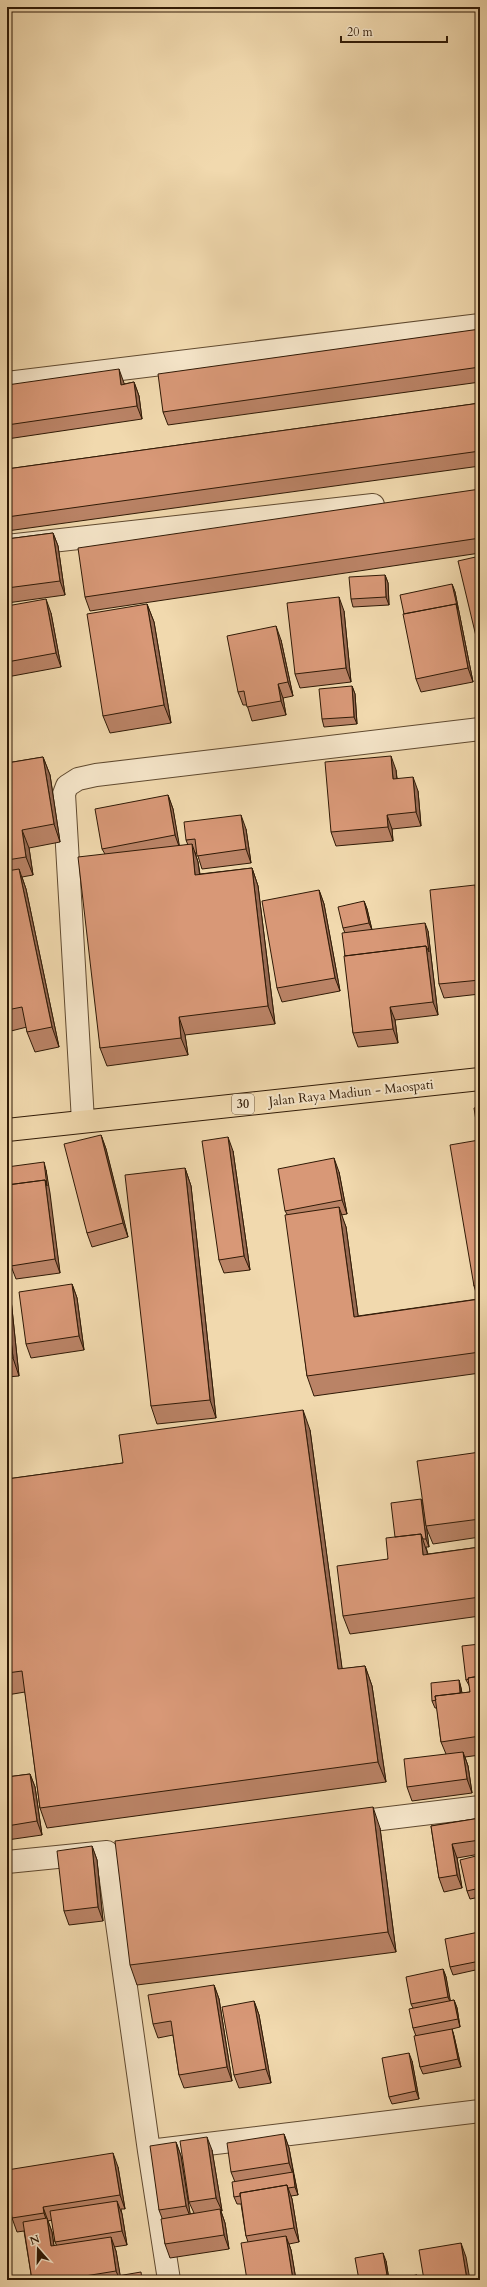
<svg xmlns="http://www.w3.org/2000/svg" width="487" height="2287" viewBox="0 0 487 2287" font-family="Cardo,serif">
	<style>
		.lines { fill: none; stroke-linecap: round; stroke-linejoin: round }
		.minor-casing { stroke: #604a30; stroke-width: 24 }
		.trunk-casing { stroke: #301a06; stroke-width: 24 }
		.minor { stroke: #f6e6ca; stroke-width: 22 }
		.trunk { stroke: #f1d9ae; stroke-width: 22 }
		.wall { fill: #ba8366; stroke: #301a06; fill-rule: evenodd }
		.shaded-wall { fill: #976a53; stroke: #301a06 }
		.building { fill: #d89877; stroke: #301a06 }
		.labels { text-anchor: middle; stroke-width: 4; stroke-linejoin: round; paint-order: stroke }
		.shield { fill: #f6e6ca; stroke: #6b5741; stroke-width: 1 }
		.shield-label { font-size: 12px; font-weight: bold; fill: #301a06 }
		.street-label { font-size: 13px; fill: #301a06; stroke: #f6e6ca }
	</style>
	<rect width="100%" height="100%" fill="#f1d9ae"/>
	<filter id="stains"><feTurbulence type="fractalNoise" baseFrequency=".005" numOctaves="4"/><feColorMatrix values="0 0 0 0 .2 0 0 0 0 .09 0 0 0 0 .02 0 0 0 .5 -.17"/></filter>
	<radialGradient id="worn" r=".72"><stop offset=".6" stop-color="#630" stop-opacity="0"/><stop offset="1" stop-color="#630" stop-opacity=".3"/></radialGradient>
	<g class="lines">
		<defs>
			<path id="minor" d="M7,383L480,325
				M7,546L373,505
				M83,1121L64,794L67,786L78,779L96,775L480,729
				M348,1823L480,1807
				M7,1862L107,1852L149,2151L169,2280
				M149,2151L480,2111"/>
			<path id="trunk" d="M7,1130L480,1079"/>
		</defs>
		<use href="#minor" class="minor-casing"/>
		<use href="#trunk" class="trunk-casing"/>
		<use href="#minor" class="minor"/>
		<use href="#trunk" class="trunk"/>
	</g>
	<path class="wall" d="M480,329V382L168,425L163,412Z
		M134,382L139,396L142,419L7,439V385L124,383V384Z
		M480,403V466L7,531V469Z
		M480,489V553L90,611L85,597Z
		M53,533L58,546L65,595L7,603V539Z
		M385,575L388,583L389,605L353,607L351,599Z
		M452,584L455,592L473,682L421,692L416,679Z
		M147,604L154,622L171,723L110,733L103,716Z
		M7,606L51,613L61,667L7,677Z
		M344,611L351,682L300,688L295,674Z
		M281,640L293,696L283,698L286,715L252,721L247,705H243L238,692Z
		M352,686L355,694L357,724L324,727L322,719Z
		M43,757L50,775L60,842L29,848L33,875L22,877L26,889L59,1047L35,1052L27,1032V1027L7,1032V763Z
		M396,770L397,778L418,791L421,826L392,829L393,841L336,846L331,832Z
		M168,795L173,809L179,846L188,845L186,840L246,829L251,863L202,869L197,853H195L198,862L200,874L252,868L258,886L275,1024L185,1035L188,1055L107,1066L100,1048L105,854L102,849Z
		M475,885L480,898V994L444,998L439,984Z
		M319,890L324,904L340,991L282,1002L277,988Z
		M364,901L367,909L372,930L428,931L438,1015L395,1020L398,1043L358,1047L353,1033L345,956V933L343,928Z
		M480,1107V1373L314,1396L307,1376L287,1214L285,1211L339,1172L347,1214L341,1215L346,1227L358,1316L478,1299L474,1286Z
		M101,1135L106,1149L128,1237L92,1247L87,1233Z
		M233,1151L250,1270L224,1273L219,1260Z
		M185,1168L191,1186L216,1418L157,1424L151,1406Z
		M46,1170L60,1273L16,1279L11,1266Z
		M7,1261L19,1376L7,1377Z
		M72,1284L77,1298L84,1350L31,1358L26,1344Z
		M310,1430L342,1669L365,1666L372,1686L386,1782L47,1828L40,1808L25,1692L7,1695V1479L123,1463Z
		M480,1452V1537L433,1544L426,1527L429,1547H426L428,1554L480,1547V1616L350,1634L343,1616L388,1559L395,1537L424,1507Z
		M480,1644V1755L465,1757L468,1766L472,1793L412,1801L407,1787L446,1754L441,1742L437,1708H435L432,1701L459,1680L461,1688L462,1693L470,1692V1687L466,1680Z
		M30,1774L35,1787L42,1835L7,1840V1777Z
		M480,1818V1854L457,1858L462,1888L444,1892L439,1878L431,1826Z
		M380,1828L396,1952L137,1985L130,1965Z
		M92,1846L97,1860L103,1921L69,1925L64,1911Z
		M480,1855V1897L470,1899L467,1891Z
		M480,1934V1969L453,1975L450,1967Z
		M443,1969L446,1977L450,2001L454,2000L457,2008L460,2027L452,2029L454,2036L461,2067L423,2074L420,2067L416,2036L413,2028V2008L411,2004Z
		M214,1985L219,1999L232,2081L184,2088L179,2075L173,2035L158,2038L153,2024Z
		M254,2001L259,2015L271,2083L239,2088L234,2075Z
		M412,2061L419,2099L392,2104L389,2097Z
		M284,2134L289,2148L298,2195L291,2196L292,2199L299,2242L289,2244L291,2250L296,2280H247L248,2242L246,2236L241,2204H237L234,2197L235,2182L231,2172Z
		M176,2142L181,2156L190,2214L194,2213L189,2202L212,2150L222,2211H221L225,2223L229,2249L170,2258L165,2244L162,2218L159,2210Z
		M118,2167L125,2209H121L122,2214L127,2245L114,2247L116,2251L120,2276L144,2280H32L24,2231L17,2232L12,2218ZM52,2220L55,2242L57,2246H54L52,2232L48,2221Z
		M386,2261L389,2280L417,2275L419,2280H359Z"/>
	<path class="shaded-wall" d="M119,369L124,383L126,398L121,385Z
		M134,382L139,396L142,419L137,406Z
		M53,533L58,546L65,595L60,581Z
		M385,575L388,583L389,605L386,597Z
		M452,584L455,592L473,682L468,668Z
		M339,597L344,611L351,682L346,668Z
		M46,599L51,613L61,667L56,653Z
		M147,604L154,622L171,723L164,705Z
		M276,626L281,640L293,696L288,682Z
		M278,684L283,698L286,715L281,701Z
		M352,686L355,694L357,724L354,717Z
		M391,756L396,770L398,792L393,779Z
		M43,757L50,775L60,842L54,824Z
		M413,777L418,791L421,826L416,812Z
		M168,795L173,809L180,849L175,835Z
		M241,815L246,829L251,863L246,849Z
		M387,815L392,829L393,841L388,827Z
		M22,830L29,848L33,875L26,857Z
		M192,844L198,862L202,893L195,875Z
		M252,868L258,886L275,1024L268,1006Z
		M19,869L26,889L59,1047L52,1027Z
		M475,885L480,898V933Z
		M319,890L324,904L340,991L335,978Z
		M364,901L367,909L372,930L369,923Z
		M425,923L428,931L438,1015L433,1002L426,946Z
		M390,1007L395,1020L398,1043L393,1029Z
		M179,1017L185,1035L188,1055L181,1038Z
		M101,1135L106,1149L128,1237L123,1223Z
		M228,1137L233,1151L250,1270L244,1256Z
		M334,1158L339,1172L347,1214L342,1200Z
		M44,1162L46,1170L50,1193L60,1273L55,1259L45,1180Z
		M185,1168L191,1186L216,1418L210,1400Z
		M339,1207L346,1227L361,1337L354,1317Z
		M7,1261L19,1376L13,1358L7,1303Z
		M72,1284L77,1298L84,1350L79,1336Z
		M303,1410L310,1430L345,1690L338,1669Z
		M421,1499L424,1507L429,1547L426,1539Z
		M421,1534L427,1552L430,1573L423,1555Z
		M365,1666L372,1686L386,1782L378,1762Z
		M459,1680L461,1688L464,1705L461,1697Z
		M463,1752L468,1766L472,1793L467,1779Z
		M30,1774L35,1787L42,1835L37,1821Z
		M373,1807L380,1828L396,1952L388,1932Z
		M452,1844L457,1858L462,1888L457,1875Z
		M92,1846L97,1860L103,1921L98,1907Z
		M443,1969L446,1977L451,2004L448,1997Z
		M214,1985L219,1999L232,2081L227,2067Z
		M454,2000L457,2008L460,2027L458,2019Z
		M254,2001L259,2015L271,2083L266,2069Z
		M452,2029L454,2036L461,2067L458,2059Z
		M409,2053L412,2061L419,2099L416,2091Z
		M284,2134L289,2148L294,2177L289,2163Z
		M207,2137L212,2150L222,2211L216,2198Z
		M176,2142L181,2156L191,2219L186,2206Z
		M113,2153L118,2167L125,2209L120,2195Z
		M293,2172L295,2180L298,2195L295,2187Z
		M287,2185L292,2199L299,2242L294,2228Z
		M117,2201L122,2214L127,2245L122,2231Z
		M43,2207L52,2232L56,2260L51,2246L48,2225L44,2213Z
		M220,2209L225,2223L229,2249L224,2235Z
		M286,2236L291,2250L296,2280H293Z
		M111,2237L116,2251L121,2280H120L116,2271Z
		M461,2243L466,2257L470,2280H467Z
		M383,2253L386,2261L389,2280H388L387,2275Z"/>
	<path class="building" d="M480,329V367L163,412L158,374Z
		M119,369L121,385L134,382L137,406L7,425V385Z
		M480,403V451L7,517V469Z
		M480,489V538L85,597L78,548Z
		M53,533L60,581L7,588V539Z
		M480,556V653L458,561Z
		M385,575L386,597L351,599L349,577Z
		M452,584L458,610L456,604L404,614L400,595Z
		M339,597L346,668L295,674L287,603Z
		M46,599L56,653L7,662V606Z
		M147,604L164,705L103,716L87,614Z
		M456,604L468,668L416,679L403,614Z
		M276,626L288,682L278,684L281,701L247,707L244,691L238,692L227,636Z
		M352,686L354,717L322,719L319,689Z
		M391,756L393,779L413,777L416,812L387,815L388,827L331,832L325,762Z
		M43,757L54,824L22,830L26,857L7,860V763Z
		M168,795L175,835L102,849L95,809Z
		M241,815L246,849L197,856L195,839L186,840L184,822Z
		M192,844L195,875L252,868L268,1006L179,1017L181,1038L100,1048L78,857Z
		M19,869L52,1027L27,1032L22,1007L7,1010V871Z
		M475,885L480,933V980L439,984L430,890Z
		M319,890L335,978L277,988L262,901Z
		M364,901L369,923L343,928L338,907Z
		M425,923L429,952L426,946L345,956L342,933Z
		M426,946L433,1002L390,1007L393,1029L353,1033L344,956Z
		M480,1107V1285L474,1286L450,1145L479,1140L474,1108Z
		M101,1135L123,1223L87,1233L64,1144Z
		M228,1137L244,1256L219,1260L202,1141Z
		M334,1158L342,1200L285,1211L278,1169Z
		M44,1162L47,1186L45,1180L7,1185V1167Z
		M185,1168L210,1400L151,1406L125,1175Z
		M45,1180L55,1259L11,1266L7,1235V1185Z
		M339,1207L354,1317L480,1299V1352L307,1376L285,1215Z
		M72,1284L79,1336L26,1344L19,1292Z
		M7,1303L13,1358L7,1359Z
		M303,1410L338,1669L365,1666L378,1762L40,1808L22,1671L7,1673V1479L123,1463L119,1435Z
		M480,1452V1519L426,1526L417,1461Z
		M421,1499L426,1539H423L421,1534L395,1537L391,1503Z
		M421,1534L423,1555L480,1547V1597L343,1616L337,1566L388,1559L386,1538Z
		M480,1644V1676L468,1678L469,1679L466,1680L462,1646Z
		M480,1676V1736L441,1742L435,1696L470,1692L468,1678Z
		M459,1680L460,1693L435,1696L436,1700L432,1701L431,1683Z
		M463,1752L467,1779L407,1787L404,1759Z
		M30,1774L37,1821L7,1826V1777Z
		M373,1807L388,1932L130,1965L115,1841Z
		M480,1818V1840L452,1844L457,1875L439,1878L431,1826Z
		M92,1846L98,1907L64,1911L57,1851Z
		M480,1855V1888L467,1891L460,1860Z
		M479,1932L480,1961L450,1967L445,1939Z
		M443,1969L448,1997L411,2004L406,1977Z
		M214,1985L227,2067L179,2075L171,2021L153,2024L148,1995Z
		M454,2000L458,2019L413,2028L409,2009Z
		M254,2001L266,2069L234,2075L222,2007Z
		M452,2029L458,2059L420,2067L414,2036Z
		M409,2053L416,2091L389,2097L382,2058Z
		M284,2134L289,2163L231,2172L227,2143Z
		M207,2137L216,2198L189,2202L180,2141Z
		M176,2142L186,2206L159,2210L150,2146Z
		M113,2153L120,2195L43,2207L44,2213L12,2218L7,2187V2170Z
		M293,2172L295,2187L288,2188L287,2185L240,2193V2196L234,2197L232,2182Z
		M287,2185L294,2228L246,2236L240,2193Z
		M117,2201L122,2231L55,2242L50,2211Z
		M220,2209L224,2235L165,2244L161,2219Z
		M47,2218L51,2246L111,2237L116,2271L60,2280H32L23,2222Z
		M286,2236L293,2280H247L241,2243Z
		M461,2243L467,2280H424L419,2250Z
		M383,2253L387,2275L362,2280H359L355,2258Z
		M141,2272L142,2280H94Z
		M417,2275L418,2280H388Z"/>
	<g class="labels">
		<rect class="shield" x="232" y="1094" width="22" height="20" rx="3"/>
		<g class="shield-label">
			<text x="243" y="1108">30</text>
		</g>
		<g class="street-label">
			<text transform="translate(351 1092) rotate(-6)" y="5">Jalan Raya Madiun - Maospati</text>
		</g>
	</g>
	<rect width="487" height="2287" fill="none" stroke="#f1d9ae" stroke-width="24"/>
	<rect x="8" y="8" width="471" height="2271" fill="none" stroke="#301a06" stroke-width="2"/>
	<rect x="12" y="12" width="463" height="2263" fill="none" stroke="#301a06"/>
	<g transform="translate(38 2249) rotate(340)" stroke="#f6e6ca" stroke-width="3" paint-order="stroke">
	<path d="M0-3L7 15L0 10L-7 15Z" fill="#301a06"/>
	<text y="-6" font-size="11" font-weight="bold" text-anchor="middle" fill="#301a06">N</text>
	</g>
	<path d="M341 36v6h106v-6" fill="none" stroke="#301a06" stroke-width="2"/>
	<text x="347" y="36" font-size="12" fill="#301a06" stroke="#f6e6ca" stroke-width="3" paint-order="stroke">20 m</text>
	<rect width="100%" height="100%" filter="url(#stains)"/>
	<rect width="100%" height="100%" fill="url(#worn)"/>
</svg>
